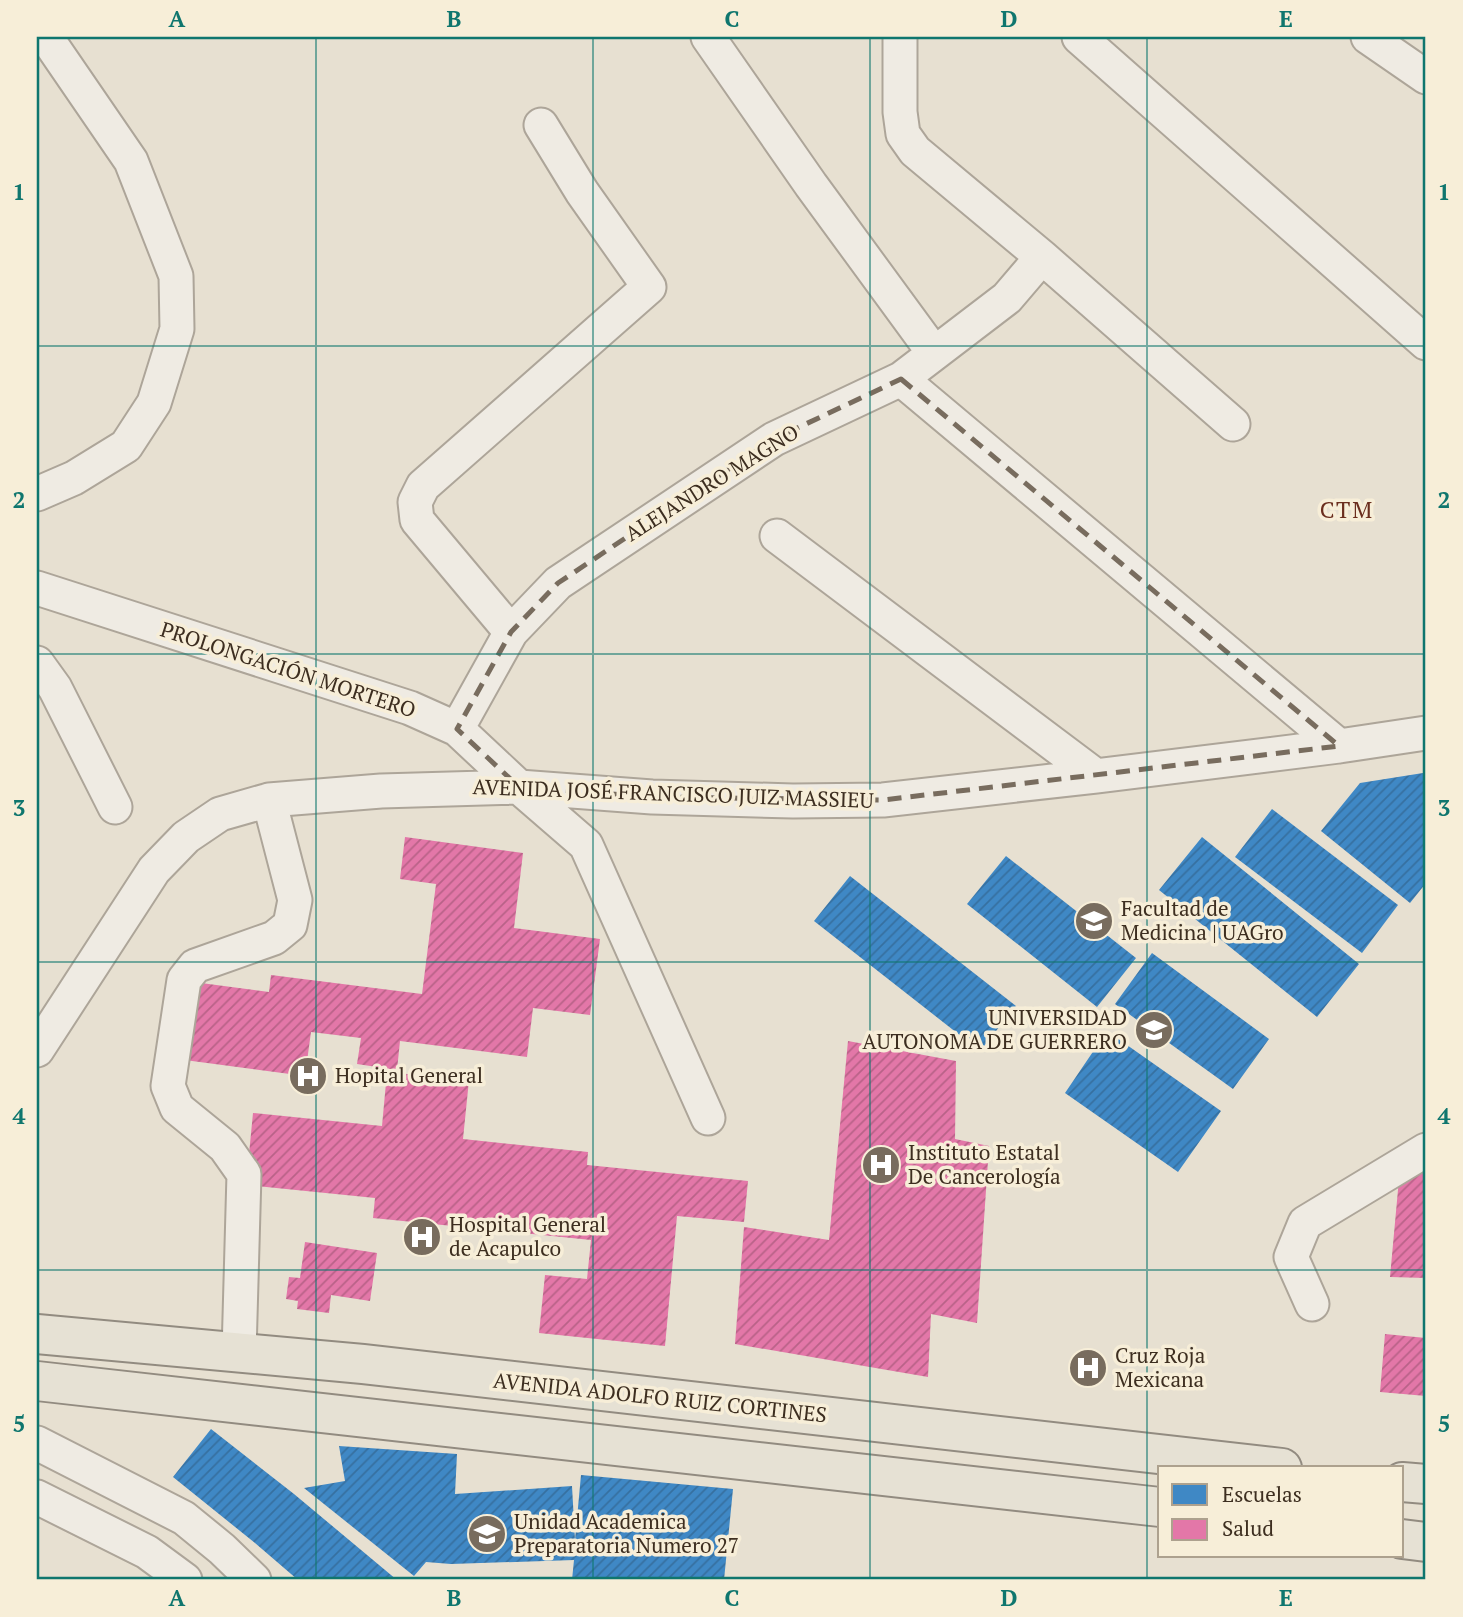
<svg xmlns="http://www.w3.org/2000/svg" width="1463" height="1617" viewBox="0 0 1463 1617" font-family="'PT Serif',serif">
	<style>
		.schools { fill: url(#schools-hatch) }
		.health { fill: url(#health-hatch) }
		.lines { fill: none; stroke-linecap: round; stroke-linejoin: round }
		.minor-casing { stroke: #ada599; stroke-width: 37 }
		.major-casing { stroke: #928b80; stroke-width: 42 }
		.minor { stroke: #efebe3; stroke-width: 33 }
		.major { stroke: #e6e1d4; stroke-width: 38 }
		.marked { fill: none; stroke: #786c5e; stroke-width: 5; stroke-dasharray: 14 9; stroke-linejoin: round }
		.grid { fill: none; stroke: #0f766e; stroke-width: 2; stroke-opacity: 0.55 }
		.labels { text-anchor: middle; stroke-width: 7; stroke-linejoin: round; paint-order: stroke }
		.street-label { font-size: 21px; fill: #3d2e20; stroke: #f7eed8 }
		.poi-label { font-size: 21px; fill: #3d2e20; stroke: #f7eed8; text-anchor: start }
		.neighbourhood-label { font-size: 23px; letter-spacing: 2px; fill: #6b2e1e; stroke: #f7eed8 }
		.neatline { fill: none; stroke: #0f766e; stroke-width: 2.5 }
		.grid-label { font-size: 23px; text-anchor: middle; font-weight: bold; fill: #0f766e }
	</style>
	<defs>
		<pattern id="schools-hatch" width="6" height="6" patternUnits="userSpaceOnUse" patternTransform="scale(1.75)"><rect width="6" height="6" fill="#3f88c5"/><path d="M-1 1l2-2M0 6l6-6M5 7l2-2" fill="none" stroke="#3670a0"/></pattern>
		<pattern id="health-hatch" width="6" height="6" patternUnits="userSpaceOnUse" patternTransform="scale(1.75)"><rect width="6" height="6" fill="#e377a8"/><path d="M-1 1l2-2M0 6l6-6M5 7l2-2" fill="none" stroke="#b96288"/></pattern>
	</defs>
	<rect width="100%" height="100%" fill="#e7e0d1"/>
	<path class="schools" d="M1423,773L1426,776V883L1410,903L1321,831L1360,783Z
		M1272,809L1398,905L1362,953L1235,857Z
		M1202,837L1359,964L1317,1017L1159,890Z
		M1006,856L1136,958L1097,1007L967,904Z
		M850,876L1016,1006L980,1051L814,921Z
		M1152,953L1269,1039L1233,1089L1115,1004Z
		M1107,1031L1221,1111L1178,1172L1065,1093Z
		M211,1429L294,1494L397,1580H298L255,1543L173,1477Z
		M339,1446L457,1454L455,1494L572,1486L575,1540L581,1475L733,1489L724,1580H572L574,1560L451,1564L426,1562L414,1576L304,1488L345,1481Z"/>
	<path class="health" d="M405,837L523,853L514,928L600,939L590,1015L533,1008L527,1057L400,1041L397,1070L357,1064L361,1038L311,1032L305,1076L177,1059L186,981L269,992L271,975L422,994L436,884L400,879Z
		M848,1041L956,1061L955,1139L989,1146L977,1323L931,1314L928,1377L735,1344L744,1227L829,1240Z
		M387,1072L469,1080L463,1139L588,1152L587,1165L748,1181L744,1222L677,1216L665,1346L539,1333L545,1275L587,1279L591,1240L373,1218L375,1198L246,1185L253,1113L382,1126Z
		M1400,1168L1426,1170V1278L1390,1277Z
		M305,1242L377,1253L370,1301L331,1295L329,1313L297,1309L298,1301L286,1299L289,1277L300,1278Z
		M1385,1334L1426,1338V1396L1380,1392Z"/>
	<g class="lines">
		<defs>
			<path id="minor" d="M708,37L811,185L934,353
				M900,37V112L903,134L915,151L1042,257L1233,424
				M1079,37L1426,343
				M1368,37L1426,77
				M901,379L1339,746
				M37,494L74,478L126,446L154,403L177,329L176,276L131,161L46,37
				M777,536L1096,776
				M37,588L410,708L457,729L519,787L586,845L708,1118
				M511,632L417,520L415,502L423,486L649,287L582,192L541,125
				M37,663L55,688L115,807
				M457,729L511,632L558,583L774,439L901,379L1007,298L1042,257
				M37,1050L154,870L186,837L220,814L269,800L381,791L519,787L652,797L793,801L883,800L1096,776L1339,746L1426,733
				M1312,1304L1291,1257L1305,1223L1426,1150
				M239,1353L244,1174L225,1147L177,1108L168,1086L184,980L195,966L274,938L290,925L295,900L269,800
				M37,1443L184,1518L222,1549L254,1580
				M37,1497L147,1552L185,1580"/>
			<path id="major" d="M37,1334L363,1364L1282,1468
				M37,1381L1160,1507
				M1402,1482L1426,1484
				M1402,1539L1426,1542"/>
		</defs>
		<use href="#minor" class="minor-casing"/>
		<use href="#major" class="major-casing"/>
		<use href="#minor" class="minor"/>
		<use href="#major" class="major"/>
	</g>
	<path class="marked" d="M901,379L1339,746L883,800L652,797L519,787L457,729L511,632L558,583L774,439Z"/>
	<path class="grid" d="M316,37V1580M593,37V1580M870,37V1580M1147,37V1580M37,346H1426M37,654H1426M37,962H1426M37,1270H1426"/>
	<defs>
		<symbol id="university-disc" viewBox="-11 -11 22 22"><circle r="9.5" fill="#786c5e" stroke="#f7eed8"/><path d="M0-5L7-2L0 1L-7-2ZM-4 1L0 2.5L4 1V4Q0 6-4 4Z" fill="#fff"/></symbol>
		<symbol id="hospital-disc" viewBox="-11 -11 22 22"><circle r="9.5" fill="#786c5e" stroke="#f7eed8"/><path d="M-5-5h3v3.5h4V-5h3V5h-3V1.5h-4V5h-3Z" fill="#fff"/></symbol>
		<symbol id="school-disc" viewBox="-11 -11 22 22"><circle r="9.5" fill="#786c5e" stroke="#f7eed8"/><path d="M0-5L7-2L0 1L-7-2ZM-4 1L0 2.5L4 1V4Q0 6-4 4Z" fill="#fff"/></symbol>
	</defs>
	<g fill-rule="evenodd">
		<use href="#university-disc" x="1072" y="899" width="44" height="44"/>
		<use href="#university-disc" x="1132" y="1008" width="44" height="44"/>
		<use href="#hospital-disc" x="286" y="1054" width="44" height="44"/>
		<use href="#hospital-disc" x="859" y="1143" width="44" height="44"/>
		<use href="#hospital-disc" x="400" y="1215" width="44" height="44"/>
		<use href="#hospital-disc" x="1066" y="1346" width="44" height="44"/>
		<use href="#school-disc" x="465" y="1512" width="44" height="44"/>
	</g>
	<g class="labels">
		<g class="street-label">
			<text transform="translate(712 483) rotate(-32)" y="7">ALEJANDRO MAGNO</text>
			<text transform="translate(288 670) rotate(18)" y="7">PROLONGACIÓN MORTERO</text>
			<text transform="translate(673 794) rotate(2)" y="7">AVENIDA JOSÉ FRANCISCO JUIZ MASSIEU</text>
			<text transform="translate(660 1398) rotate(6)" y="7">AVENIDA ADOLFO RUIZ CORTINES</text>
		</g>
		<g class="poi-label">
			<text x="1121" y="916">Facultad de<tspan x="1121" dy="24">Medicina | UAGro</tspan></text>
			<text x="1127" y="1025" text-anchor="end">UNIVERSIDAD<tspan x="1127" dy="24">AUTONOMA DE GUERRERO</tspan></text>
			<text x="335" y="1083">Hopital General</text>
			<text x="908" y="1160">Instituto Estatal<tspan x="908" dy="24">De Cancerología</tspan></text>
			<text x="449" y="1232">Hospital General<tspan x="449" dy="24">de Acapulco</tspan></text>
			<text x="1115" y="1363">Cruz Roja<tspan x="1115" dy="24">Mexicana</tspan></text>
			<text x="514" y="1529">Unidad Academica<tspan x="514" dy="24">Preparatoria Numero 27</tspan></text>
		</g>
		<g class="neighbourhood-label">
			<text x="1347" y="518">CTM</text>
		</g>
	</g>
	<rect width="1463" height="1617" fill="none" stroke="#f7eed8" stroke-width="77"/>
	<rect x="1158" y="1466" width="245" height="91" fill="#f7eed8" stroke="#ada18e" stroke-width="2"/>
	<rect x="1172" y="1484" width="35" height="21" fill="#3f88c5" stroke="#ada18e" stroke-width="2"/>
	<text x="1222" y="1502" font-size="21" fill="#3d2e20">Escuelas</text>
	<rect x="1172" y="1519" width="35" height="21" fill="#e377a8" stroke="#ada18e" stroke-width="2"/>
	<text x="1222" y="1536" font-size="21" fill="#3d2e20">Salud</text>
	<rect x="38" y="38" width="1386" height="1540" class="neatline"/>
	<g class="grid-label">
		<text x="177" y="27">A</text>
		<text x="454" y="27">B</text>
		<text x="732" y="27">C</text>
		<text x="1009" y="27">D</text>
		<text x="1286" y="27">E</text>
		<text x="19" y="200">1</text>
		<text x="1444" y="200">1</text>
		<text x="19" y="508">2</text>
		<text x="1444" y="508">2</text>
		<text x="19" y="816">3</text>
		<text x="1444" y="816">3</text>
		<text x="19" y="1124">4</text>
		<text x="1444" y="1124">4</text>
		<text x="19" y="1432">5</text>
		<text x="1444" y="1432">5</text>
		<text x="177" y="1606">A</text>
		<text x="454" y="1606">B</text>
		<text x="732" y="1606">C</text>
		<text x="1009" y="1606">D</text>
		<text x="1286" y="1606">E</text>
	</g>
</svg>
